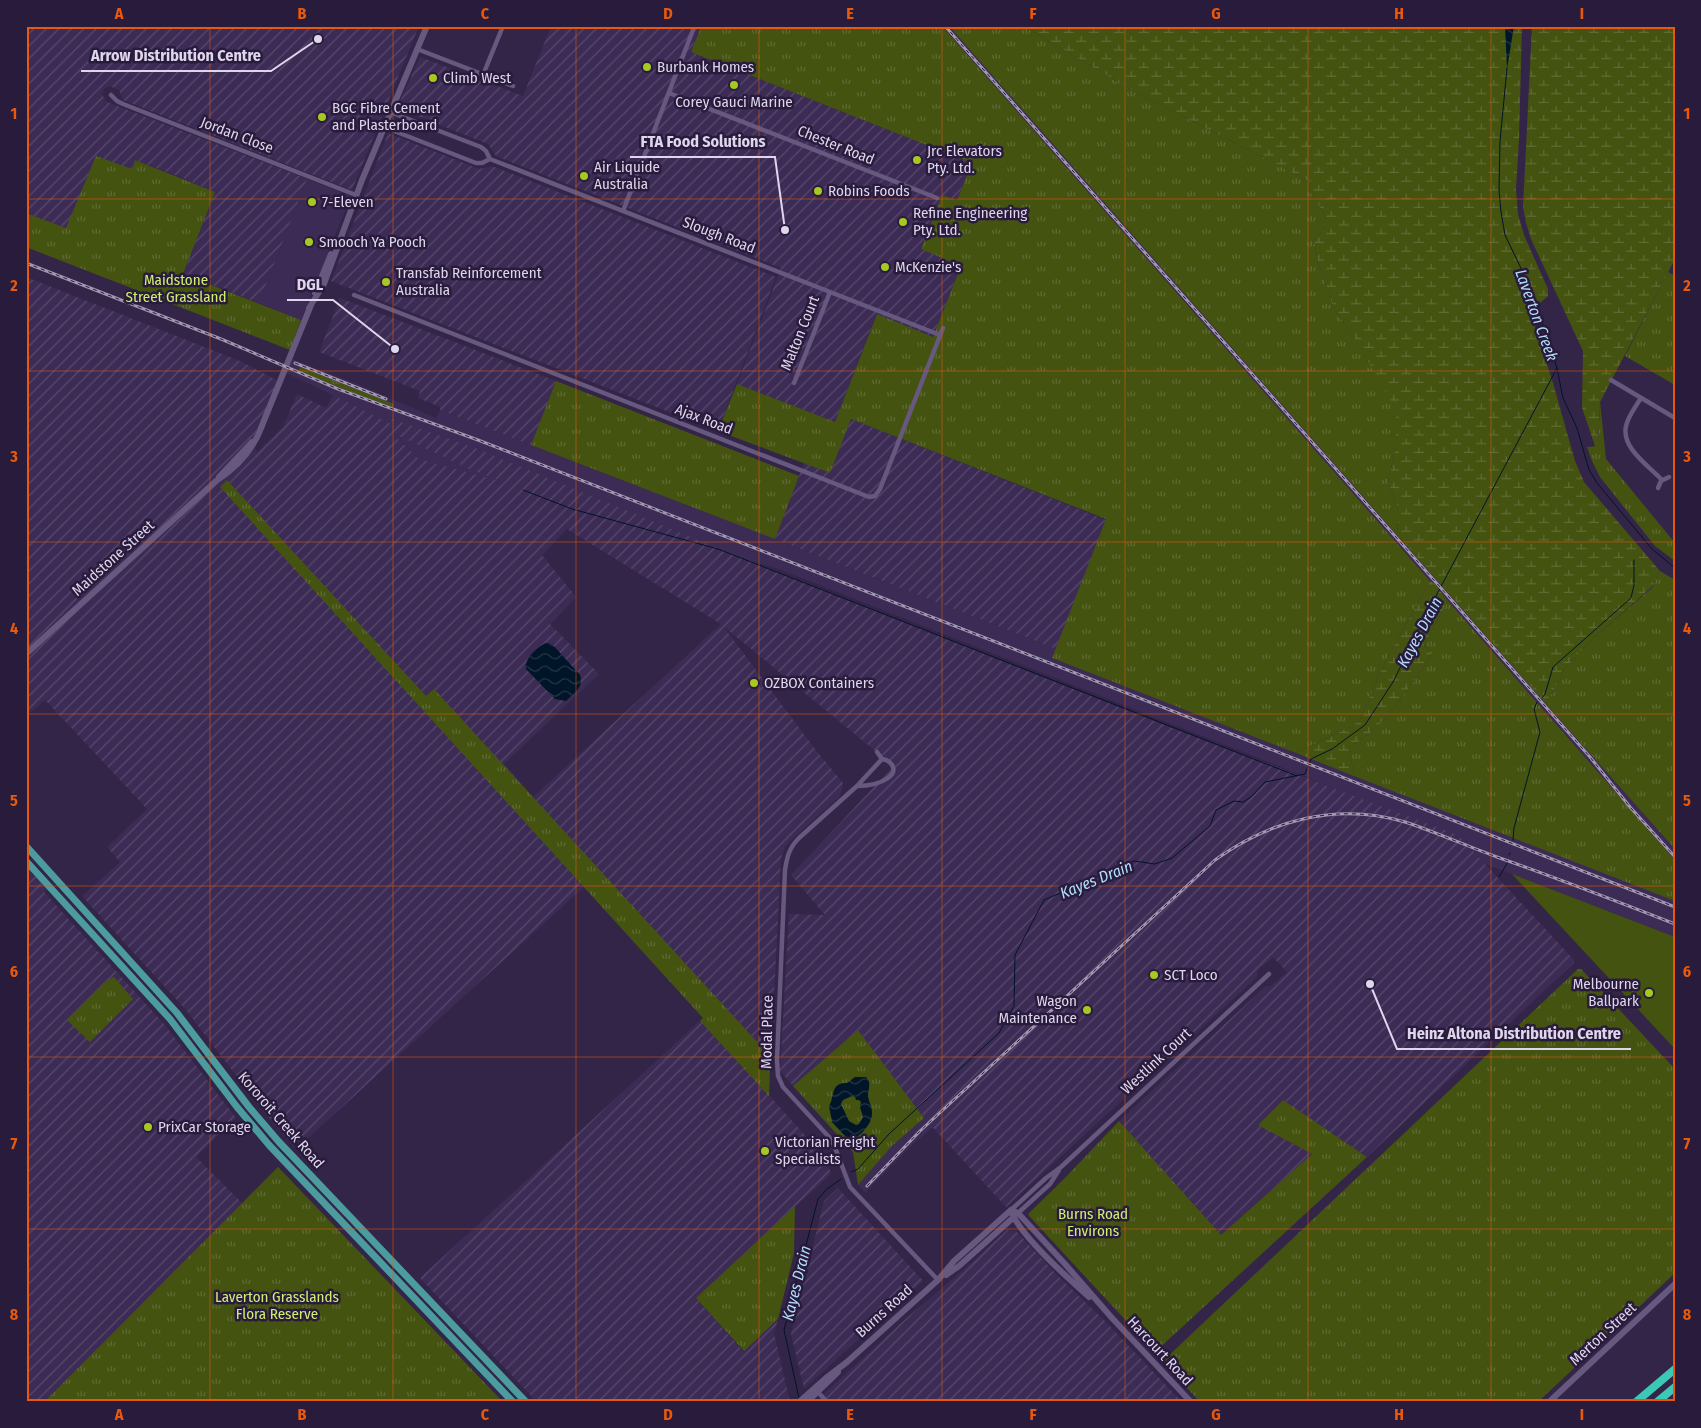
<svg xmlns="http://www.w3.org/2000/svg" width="1701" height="1428" viewBox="0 0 1701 1428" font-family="'Fira Sans Condensed',sans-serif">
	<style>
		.built { fill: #3c2b54; fill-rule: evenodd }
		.industrial { fill: url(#industrial-furrows); fill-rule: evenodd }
		.grass { fill: url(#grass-tufts) }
		.wetland { fill: url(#wetland-marsh) }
		.pitch { fill: #455311 }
		.water { fill: url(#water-waves); fill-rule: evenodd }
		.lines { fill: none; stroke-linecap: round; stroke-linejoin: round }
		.stream { stroke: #001528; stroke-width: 1 }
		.street { stroke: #66587e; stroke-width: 4.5 }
		.secondary { stroke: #66587e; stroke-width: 6 }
		.primary { stroke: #4c9c9f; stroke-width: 7 }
		.highway { stroke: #3bc9b5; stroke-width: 8 }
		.rail-casing { stroke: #a197b1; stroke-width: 3 }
		.rail { stroke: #291b3c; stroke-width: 1; stroke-dasharray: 4; stroke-linecap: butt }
		.grid { fill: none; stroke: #e8590c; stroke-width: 1; stroke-opacity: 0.55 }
		.poi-dot { fill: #a6c821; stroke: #291b3c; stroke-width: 2 }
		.labels { text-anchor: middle; stroke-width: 5; stroke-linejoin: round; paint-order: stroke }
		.poi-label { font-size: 15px; fill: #ded6ec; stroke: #291b3c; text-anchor: start }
		.street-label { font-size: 15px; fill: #ded6ec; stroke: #291b3c }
		.park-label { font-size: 15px; fill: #cfef70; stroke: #291b3c }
		.water-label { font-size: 16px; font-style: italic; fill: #b2dcfc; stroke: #291b3c }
		.leader { fill: none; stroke: #ded6ec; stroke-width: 2 }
		.callout-dot { fill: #ded6ec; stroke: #291b3c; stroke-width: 2 }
		.callout-label { font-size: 16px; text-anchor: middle; font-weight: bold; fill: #ded6ec; stroke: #291b3c; stroke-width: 5; stroke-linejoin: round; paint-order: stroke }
		.neatline { fill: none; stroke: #e8590c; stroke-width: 2 }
		.grid-label { font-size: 16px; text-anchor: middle; font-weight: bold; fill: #e8590c }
	</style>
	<defs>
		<pattern id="industrial-furrows" width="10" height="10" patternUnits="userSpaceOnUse" patternTransform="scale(1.25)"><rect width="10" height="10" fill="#3c2b54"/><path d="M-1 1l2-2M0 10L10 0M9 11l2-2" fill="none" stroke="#58496d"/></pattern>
		<pattern id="grass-tufts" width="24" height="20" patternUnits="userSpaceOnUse" patternTransform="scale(1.25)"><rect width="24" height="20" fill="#455311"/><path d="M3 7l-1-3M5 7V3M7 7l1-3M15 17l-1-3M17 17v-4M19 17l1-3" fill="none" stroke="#5f6b34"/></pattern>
		<pattern id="wetland-marsh" width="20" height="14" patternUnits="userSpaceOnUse" patternTransform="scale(1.25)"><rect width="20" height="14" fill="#455311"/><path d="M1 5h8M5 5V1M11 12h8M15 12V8" fill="none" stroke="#5f6b34"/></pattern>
		<pattern id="water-waves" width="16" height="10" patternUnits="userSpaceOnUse" patternTransform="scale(1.25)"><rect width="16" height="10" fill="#001528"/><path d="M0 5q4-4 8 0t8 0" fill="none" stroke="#253647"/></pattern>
	</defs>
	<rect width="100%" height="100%" fill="#332547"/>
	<path class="built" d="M942,26H949L996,79L1421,562L1436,579L1435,584L1430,581Z
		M307,179L351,196L301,320L259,303Z
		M292,359L357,384L436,418L440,410L775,539L1056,649L1052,658L1675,901V937L1485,864L1574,960V963L1473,871L1027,1048L911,1146L865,1193L858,1185L892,1146L924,1118L826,916L791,875L893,766L721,624L567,529L419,459L390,431L391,425L345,401L286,373ZM751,561L781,570L1334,788L1167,726Z
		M1444,591L1448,593L1675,849V860L1448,601L1443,593Z"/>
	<path class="industrial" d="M26,26H419L352,190L123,100L119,90L112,87L108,86L104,89L102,95L107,102L307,179L259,303L183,274L215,192L180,177L135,160L132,169L66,228L26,213Z
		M551,26H700L701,27L691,52L972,163L957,200L942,195L921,249L961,265L933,337L876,315L835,422L737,384L781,268L496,156L488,144L397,108L420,57L523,96Z
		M388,133L479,169L492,166L776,277L718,431L331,281Z
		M26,277L240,361L282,383L254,447L257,452L283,427L297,394L326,408L333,395L391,424L392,419L475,448L744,559L1167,726L1458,835L1574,960V963L1367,1157L1283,1100L1258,1125L1312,1154L1221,1235L1119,1121L1266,986H1271L1287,972L1273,957L1257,971V977L1006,1207L924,1118L858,1030L795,1088L780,1071L789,914L825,915L791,875L894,766L723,626L815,749L843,783L842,790L839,797L792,839L785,847L781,858L769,1095L812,1143L826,1160L831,1174L696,1298L743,1351L778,1319L774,1333L790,1402H537L420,1278L703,1018L584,887L296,1149L263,1111L186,1010L82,896L120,862L107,847L147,809L45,700L26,716ZM391,432L473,471L507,483L419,459ZM567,529L721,624L533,797L504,764L599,674L550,624L576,597L542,555Z
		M340,298L556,381L531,445L440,410V407L418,398L420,391L319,352Z
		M851,419L1106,520L1056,649L775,539L804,463L830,473Z
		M26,867L47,889L44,892L165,1025L236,1118L196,1157L242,1203L44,1402H26Z
		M838,1188L923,1281L804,1389L791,1334L824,1201Z
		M1007,1230L1016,1231L1057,1275L1105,1321L1180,1400L1178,1402H815L911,1314L962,1271Z"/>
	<path class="grass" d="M700,26H942L1430,581L1385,662L1359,721L1352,726L1296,753L1052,658L1106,519L851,419L830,473L718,431L737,384L835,422L877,314L933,337L961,266L921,249L942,195L957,200L972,163L691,52L701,27Z
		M949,26H1023L1135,92L1311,182L1308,188L1326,217V227L1314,240L1318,262L1334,309L1355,339L1397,410L1396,446L1388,481L1398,509L1397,535Z
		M96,156L132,169L135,160L215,192L183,274L301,320L290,350L26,247V213L66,228Z
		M1668,272L1675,276V385L1625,356Z
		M300,367L394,404L393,407L351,392L299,371Z
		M556,381L799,476L775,539L531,445Z
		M1600,402L1606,459L1675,543V561L1655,546L1600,477L1592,461L1587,447L1598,446Z
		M227,480L426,696L434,689L770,1056L769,1096L700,1021L703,1018L220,487Z
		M1660,571L1675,580V849L1546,704L1565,669L1588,643L1653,587Z
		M1448,601L1675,860V901L1354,776L1349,747C1382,732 1410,686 1430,658L1432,652L1424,647L1427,639Z
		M1578,969H1581L1675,1069V1273L1538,1402H1200L1164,1363V1360Z
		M114,977L133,999L90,1042L67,1020L106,981Z
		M858,1030L924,1118L892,1146L858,1185L853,1152L793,1086Z
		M1283,1100L1367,1157L1155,1352L1030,1217L1028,1214L1064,1179L1119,1121L1221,1235L1312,1154L1258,1125Z
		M278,1167L503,1402H44Z
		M795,1206L794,1253L778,1319L744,1351L696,1298Z"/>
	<path class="wetland" d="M1023,26H1522L1519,139L1516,190L1518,214L1524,235L1548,289V296L1540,303L1528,306L1553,383L1575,461L1584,482L1660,571L1653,586L1588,643L1565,669L1546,704L1397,535L1398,509L1388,481L1396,446V410L1355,339L1334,309L1318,262L1314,240L1326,227L1323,224L1326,217L1308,188L1311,182L1135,92Z
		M1532,26H1675V259L1600,402L1598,446H1595L1582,408L1583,351L1531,239L1526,223L1523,207Z
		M1430,581L1435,584L1448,601L1427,639L1424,647L1432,652L1430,658C1409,687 1383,731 1349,747L1354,776L1296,753L1352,726L1359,721L1385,662Z"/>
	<path class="pitch" d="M1512,874L1675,937V1049Z"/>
	<path class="water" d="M1505,26H1514L1507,69Z
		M546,643L552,644L580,675C584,688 574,693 566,701L555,699L526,669C524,659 537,647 546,643Z
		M855,1077H866C872,1083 868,1088 868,1096C869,1102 872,1107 872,1112C873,1123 861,1136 851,1140L844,1135L832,1122L829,1106C835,1097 830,1082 847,1083ZM852,1096L855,1097L856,1100H859L861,1102L860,1107L863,1117L859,1124L856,1125L849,1121L841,1104L843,1100Z"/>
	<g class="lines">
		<path class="stream" d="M1507,68L1500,141L1499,191L1501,212L1505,235L1531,289L1557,368L1563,398L1577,428L1589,470L1597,483L1652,549L1675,568
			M523,490L572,509L718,549L1297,776
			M1542,698L1545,694L1553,667L1631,598L1634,585V560
			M1513,840L1514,828L1540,732L1534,709L1537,702
			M1509,855L1510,853
			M1499,877L1508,862
			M851,1172L858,1169L889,1134L999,1033L1014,1006L1015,955L1044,900L1134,861L1155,864L1172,858L1210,826L1216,810L1234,801L1243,802L1251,797L1265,782L1305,774L1311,759L1332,749L1365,725L1393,682L1429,609L1557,368
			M799,1398L784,1330L818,1199L827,1189L841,1179"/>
		<path class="street" d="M417,49L513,86
			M483,75L503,26
			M669,93L937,198
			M111,95L117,101L123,104L356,195
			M390,112L481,147L486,151L490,159L940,335
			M384,127L476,163H482L490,159
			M623,211L693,30
			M354,295L869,497L875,496L880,489L943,328
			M1611,380L1675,418
			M794,383L830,292
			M1641,398C1636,406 1628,416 1626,426C1621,448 1649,466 1662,480
			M1658,488L1661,481L1669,477
			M877,752L882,759
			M857,786L882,759C893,761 898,771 888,778C878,785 867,786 857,786L799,838C789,848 787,857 785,870L777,1060L778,1076L783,1087L829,1137L834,1145L850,1187L938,1280
			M1011,1210L1046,1178L1061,1167L1269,974
			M1018,1213L1050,1184L1059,1170
			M817,1391L827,1402"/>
		<path class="secondary" d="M315,293L331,254
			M309,308L324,284L362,180L427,26
			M261,428L311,305
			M219,477L252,442
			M26,654L216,481C238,467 253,450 262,426
			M1011,1210L1018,1213L1065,1264L1112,1318L1191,1402
			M1011,1210C1017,1233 1070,1280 1089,1297
			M946,1275L959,1266L1014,1217
			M799,1402L826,1378L847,1362L938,1280L954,1261L1011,1210
			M807,1402L838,1372
			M1549,1402L1675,1284"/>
		<path class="primary" d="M26,846L177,1013L249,1107L279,1142L526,1402
			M26,861L170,1019L237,1107L269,1145L513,1402"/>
		<path class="highway" d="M1636,1402L1675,1369
			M1657,1402L1675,1387"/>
		<defs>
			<path id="rail" d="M945,26L1590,757L1630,807L1675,857
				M26,263L221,339L338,389L478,440L1675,907
				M295,363L386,399
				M867,1186L920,1131L1215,860C1271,820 1336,802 1405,822C1436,832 1466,846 1497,857C1557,878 1616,901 1675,924"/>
		</defs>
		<use href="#rail" class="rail-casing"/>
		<use href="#rail" class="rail"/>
	</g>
	<path class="grid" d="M210,26V1402M393,26V1402M576,26V1402M759,26V1402M942,26V1402M1125,26V1402M1308,26V1402M1491,26V1402M26,199H1675M26,371H1675M26,542H1675M26,714H1675M26,886H1675M26,1057H1675M26,1229H1675"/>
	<g class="poi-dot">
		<circle cx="647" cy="67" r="5"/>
		<circle cx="433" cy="78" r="5"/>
		<circle cx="734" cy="85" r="5"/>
		<circle cx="322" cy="117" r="5"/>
		<circle cx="917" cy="160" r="5"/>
		<circle cx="584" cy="176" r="5"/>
		<circle cx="818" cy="191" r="5"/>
		<circle cx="312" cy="202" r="5"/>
		<circle cx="903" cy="222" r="5"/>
		<circle cx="309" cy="242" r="5"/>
		<circle cx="885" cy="267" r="5"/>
		<circle cx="386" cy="282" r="5"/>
		<circle cx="754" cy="683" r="5"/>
		<circle cx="1154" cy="975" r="5"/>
		<circle cx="1649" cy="993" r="5"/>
		<circle cx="1087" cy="1010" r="5"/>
		<circle cx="148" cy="1127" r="5"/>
		<circle cx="765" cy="1151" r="5"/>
	</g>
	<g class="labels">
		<g class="poi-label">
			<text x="657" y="72">Burbank Homes</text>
			<text x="443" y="83">Climb West</text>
			<text x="734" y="107" text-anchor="middle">Corey Gauci Marine</text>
			<text x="332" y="113">BGC Fibre Cement<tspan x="332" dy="17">and Plasterboard</tspan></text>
			<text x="927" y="156">Jrc Elevators<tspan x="927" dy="17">Pty. Ltd.</tspan></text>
			<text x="594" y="172">Air Liquide<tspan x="594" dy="17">Australia</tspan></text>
			<text x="828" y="196">Robins Foods</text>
			<text x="322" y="207">7-Eleven</text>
			<text x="913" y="218">Refine Engineering<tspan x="913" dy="17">Pty. Ltd.</tspan></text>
			<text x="319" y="247">Smooch Ya Pooch</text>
			<text x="895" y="272">McKenzie's</text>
			<text x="396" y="278">Transfab Reinforcement<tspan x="396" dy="17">Australia</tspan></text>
			<text x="764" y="688">OZBOX Containers</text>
			<text x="1164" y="980">SCT Loco</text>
			<text x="1639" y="989" text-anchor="end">Melbourne<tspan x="1639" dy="17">Ballpark</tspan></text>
			<text x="1077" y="1006" text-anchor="end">Wagon<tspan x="1077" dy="17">Maintenance</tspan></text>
			<text x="158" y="1132">PrixCar Storage</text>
			<text x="775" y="1147">Victorian Freight<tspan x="775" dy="17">Specialists</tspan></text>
		</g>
		<g class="street-label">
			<text transform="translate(237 135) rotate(21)" y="5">Jordan Close</text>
			<text transform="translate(836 145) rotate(22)" y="5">Chester Road</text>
			<text transform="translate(719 235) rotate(21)" y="5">Slough Road</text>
			<text transform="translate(800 333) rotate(-68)" y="5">Malton Court</text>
			<text transform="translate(704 419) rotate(21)" y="5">Ajax Road</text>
			<text transform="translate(113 558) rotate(-42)" y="5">Maidstone Street</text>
			<text transform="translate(767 1032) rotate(-89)" y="5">Modal Place</text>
			<text transform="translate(1156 1061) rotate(-43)" y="5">Westlink Court</text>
			<text transform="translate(281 1120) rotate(49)" y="5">Kororoit Creek Road</text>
			<text transform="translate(884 1311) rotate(-42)" y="5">Burns Road</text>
			<text transform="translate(1603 1334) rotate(-43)" y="5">Merton Street</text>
			<text transform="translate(1160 1351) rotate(47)" y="5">Harcourt Road</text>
		</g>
		<g class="park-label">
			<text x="176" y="285">Maidstone<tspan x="176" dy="17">Street Grassland</tspan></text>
			<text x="1093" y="1219">Burns Road<tspan x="1093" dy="17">Environs</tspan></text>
			<text x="277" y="1302">Laverton Grasslands<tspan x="277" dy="17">Flora Reserve</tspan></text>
		</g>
		<g class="water-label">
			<text transform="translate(1537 315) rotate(70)" y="6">Laverton Creek</text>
			<text transform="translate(1419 632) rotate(-62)" y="6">Kayes Drain</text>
			<text transform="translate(1096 879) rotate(-22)" y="6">Kayes Drain</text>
			<text transform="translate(796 1283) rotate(-76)" y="6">Kayes Drain</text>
		</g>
	</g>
	<path class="leader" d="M318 39L271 71H81M785 230L775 157H630M395 349L333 300H287M1370 984L1397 1049H1631"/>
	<g class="callout-dot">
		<circle cx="318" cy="39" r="5"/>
		<circle cx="785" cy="230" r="5"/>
		<circle cx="395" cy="349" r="5"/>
		<circle cx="1370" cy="984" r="5"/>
	</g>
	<g class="callout-label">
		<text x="176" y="61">Arrow Distribution Centre</text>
		<text x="703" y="147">FTA Food Solutions</text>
		<text x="310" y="290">DGL</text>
		<text x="1514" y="1039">Heinz Altona Distribution Centre</text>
	</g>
	<rect width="1701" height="1428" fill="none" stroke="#291b3c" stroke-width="55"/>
	<rect x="28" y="28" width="1646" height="1372" class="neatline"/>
	<g class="grid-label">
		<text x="119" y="19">A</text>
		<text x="302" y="19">B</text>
		<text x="485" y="19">C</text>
		<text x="668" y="19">D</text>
		<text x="850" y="19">E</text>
		<text x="1033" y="19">F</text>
		<text x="1216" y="19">G</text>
		<text x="1399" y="19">H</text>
		<text x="1582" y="19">I</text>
		<text x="14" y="119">1</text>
		<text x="1687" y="119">1</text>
		<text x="14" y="291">2</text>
		<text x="1687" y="291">2</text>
		<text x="14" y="462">3</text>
		<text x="1687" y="462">3</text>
		<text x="14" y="634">4</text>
		<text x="1687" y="634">4</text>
		<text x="14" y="806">5</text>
		<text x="1687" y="806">5</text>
		<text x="14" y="977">6</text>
		<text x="1687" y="977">6</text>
		<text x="14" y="1149">7</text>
		<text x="1687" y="1149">7</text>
		<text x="14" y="1320">8</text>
		<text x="1687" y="1320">8</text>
		<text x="119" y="1420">A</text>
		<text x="302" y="1420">B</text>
		<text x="485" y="1420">C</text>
		<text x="668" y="1420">D</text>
		<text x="850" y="1420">E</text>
		<text x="1033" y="1420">F</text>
		<text x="1216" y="1420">G</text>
		<text x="1399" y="1420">H</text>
		<text x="1582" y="1420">I</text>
	</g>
</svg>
